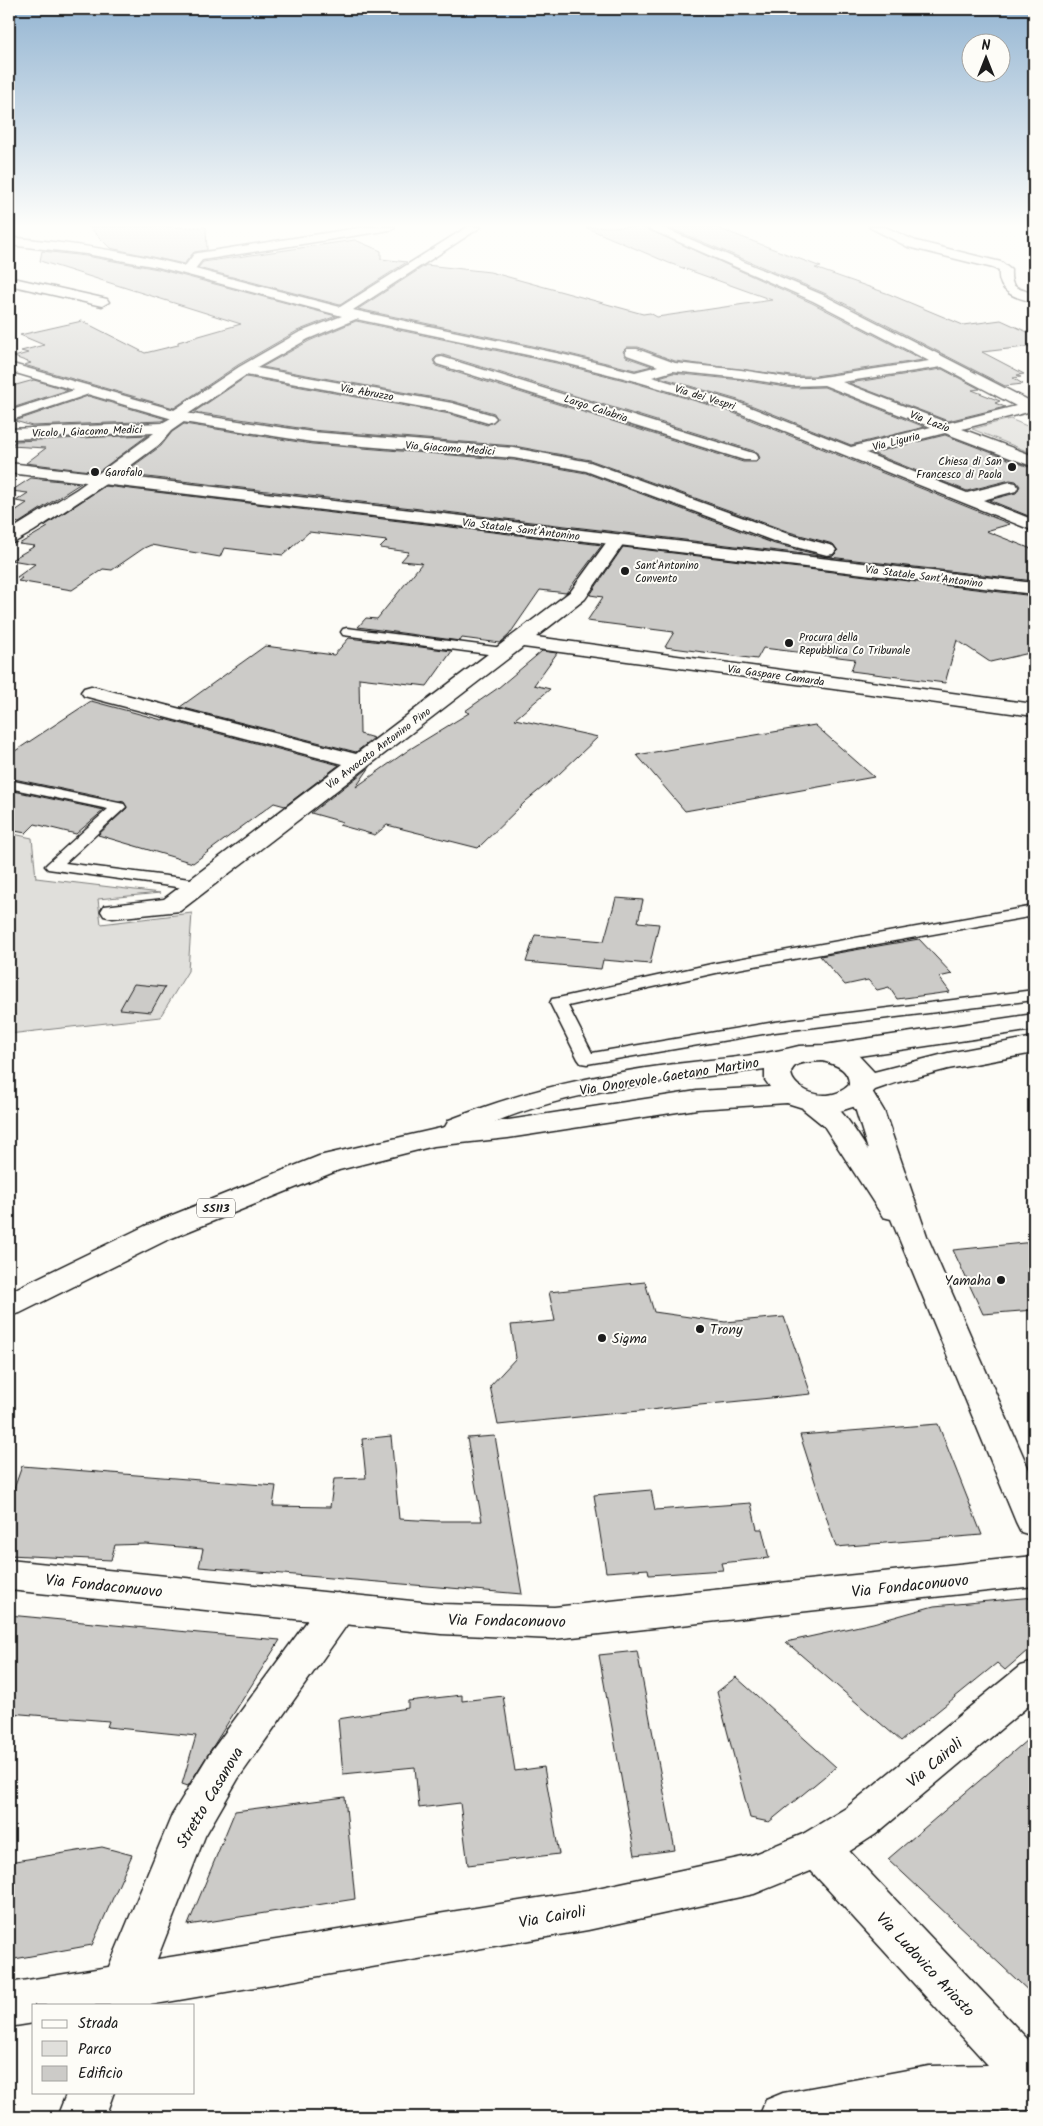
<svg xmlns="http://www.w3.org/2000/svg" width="1043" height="2126" viewBox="0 0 1043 2126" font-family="Kalam,sans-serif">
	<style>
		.built { fill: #eeede9 }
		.green { fill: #e0dfdb; stroke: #7e7e7c }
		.building { fill: #cccbc8; stroke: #1c1c1c; fill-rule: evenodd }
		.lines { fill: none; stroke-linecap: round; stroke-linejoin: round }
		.lane-casing { stroke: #1c1c1c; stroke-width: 3 }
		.street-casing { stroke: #1c1c1c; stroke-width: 3 }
		.secondary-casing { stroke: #1c1c1c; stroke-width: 3 }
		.primary-casing { stroke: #1c1c1c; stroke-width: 3 }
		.lane { fill: #fdfcf7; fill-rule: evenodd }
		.street { fill: #fdfcf7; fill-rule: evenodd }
		.secondary { fill: #fdfcf7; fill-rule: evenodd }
		.primary { fill: #fdfcf7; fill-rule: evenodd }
		.poi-dot { fill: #1c1c1c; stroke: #fdfcf7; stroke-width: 2 }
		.labels { text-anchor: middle; stroke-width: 4; stroke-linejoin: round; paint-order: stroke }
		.far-street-label { font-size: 11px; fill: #1c1c1c; stroke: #fdfcf7 }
		.far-poi-label { font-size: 11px; fill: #1c1c1c; stroke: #fdfcf7; text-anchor: start }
		.shield { fill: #fdfcf7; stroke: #605f5e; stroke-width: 1 }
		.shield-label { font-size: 12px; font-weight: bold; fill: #1c1c1c }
		.street-label { font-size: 14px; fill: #1c1c1c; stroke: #fdfcf7 }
		.poi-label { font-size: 14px; fill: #1c1c1c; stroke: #fdfcf7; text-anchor: start }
		.near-street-label { font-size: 16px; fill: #1c1c1c; stroke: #fdfcf7 }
	</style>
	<rect width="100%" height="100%" fill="#fdfcf7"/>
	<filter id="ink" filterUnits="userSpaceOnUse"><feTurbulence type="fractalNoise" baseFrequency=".02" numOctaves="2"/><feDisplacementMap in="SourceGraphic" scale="10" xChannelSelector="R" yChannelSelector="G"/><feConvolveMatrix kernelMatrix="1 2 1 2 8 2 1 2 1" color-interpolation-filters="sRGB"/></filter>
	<g filter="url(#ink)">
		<path class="built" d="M9,375L65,392L9,412Z"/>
		<path class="green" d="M1010,419L1034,429V454L972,429Z
			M9,833L32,838L36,878L160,893L98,899L101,924L192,913L188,971L160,1017L9,1034Z"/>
		<path class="building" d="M89,227H206L207,250L194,252L184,264L110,248Z
			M585,227H643L812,303L923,360L815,376H792L675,361L638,347H627L623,351L626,357L652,366L635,370L561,352L358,309L426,265L490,272L643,314L650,313L657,317L772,300L669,263Z
			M667,227H715L821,267L815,268L889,294L963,325L1001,320L1034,335V346L982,352L1024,374L1017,375L1021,377L1013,378L1023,384L1005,386L824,293Z
			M355,240L381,251V259L407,262L340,305L198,268L203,262Z
			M42,251L86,256L158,269L336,316L297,331L238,365L174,408L24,365L31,363L14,357L28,353L21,351L44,345L20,335L82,321L145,353L178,345V342L241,324L40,261Z
			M356,321L561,364L632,382L726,410L1010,524L986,531L1034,550V581L122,474L161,446L172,432L184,424L312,444L514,460L586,473L775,544L827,557L833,556L838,551L833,544L789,532L590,460L514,446L312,430L194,412L246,377L450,414L487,425L497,419L494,413L452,401L262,367L309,341ZM443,355L757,452L760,458L756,462H743L436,366L433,360L437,356Z
			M942,369L980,389L972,390L1000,401L995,403L1005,407L948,421L849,383Z
			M673,373L741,380L792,388L824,387L925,427L851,445L738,400L659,377Z
			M34,380L68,390L9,409V387Z
			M88,396L166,419L161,421L32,426L15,421Z
			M148,435L98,472L26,463L46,448L10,446L16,441Z
			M945,435L1034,469V516L1031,517L989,500L1016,493L1020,486L1016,481L1010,480L967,491L872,453Z
			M31,478L81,483L19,523L9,521V515L27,503L16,501L28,493L11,491Z
			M105,486L602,545L566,593L540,590L509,635L500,643L462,638L460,641L358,627L366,618L377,619L422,563L401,561L409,552L380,548L387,541L309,532L283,555L224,548L220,557L151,545L144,548L112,570L103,569L72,590L18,581L22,578L17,577L35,564L11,560L35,546L19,544L48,527L44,526Z
			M623,547L1034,596V652L990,662L957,640L945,683L851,671L855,659L763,648L757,659L665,647L674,632L587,621L603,597L590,595Z
			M349,638L452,651L427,686L359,678L360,734L374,738L356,752L180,707L265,646L334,655Z
			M542,651L557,653L534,685L550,689L515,719L598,737L559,774L526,801L478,848L387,825L375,835L339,825L343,822L311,813L370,767L356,787L410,749L469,713L465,711L498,688Z
			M91,701L162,720L164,719L339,765L285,806L274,803L193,863L98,835L127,808L124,802L9,778V755Z
			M815,725L874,777L685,811L637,755Z
			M9,790L104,810L76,834L35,824L26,833L9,830Z
			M616,898L643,900L638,922L659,924L650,964L603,960L601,969L526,962L535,935L604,941Z
			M919,939L952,974L939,977L950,992L897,999L889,987L877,990L868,980L845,985L820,956Z
			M134,984L165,987L151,1012L120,1009Z
			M1034,1242V1310L983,1314L953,1250Z
			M645,1282L654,1312L725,1322L784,1317L811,1394L498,1425L490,1386L516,1358L511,1325L555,1321L549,1292Z
			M938,1424L982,1535L836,1547L800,1435Z
			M391,1436L399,1519L437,1521H482L467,1438L495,1436L522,1594L199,1567L203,1549L146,1544L115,1545L111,1560L9,1555V1503L22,1466L276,1486L273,1506L330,1507L334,1479L366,1478L362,1439Z
			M651,1490L655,1510L751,1503L757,1529H762L769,1558L721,1563L723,1570L649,1575L648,1569L606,1572L594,1495Z
			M1034,1597V1645L1005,1670L997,1663L901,1741L786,1642L873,1623L934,1606Z
			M9,1615L199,1633L280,1640L188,1786L182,1784L196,1736L107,1727L109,1721L9,1713Z
			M637,1651L675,1850L635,1855L599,1655Z
			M736,1677L836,1767L769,1822L750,1818L717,1692Z
			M462,1695V1701L503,1696L515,1771L544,1767L559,1854L468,1865L460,1803L419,1808L415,1767L343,1774L338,1719L408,1708V1701Z
			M1034,1734V1996L888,1859Z
			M345,1797L355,1899L188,1925L235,1811Z
			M102,1847L132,1855L92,1945L9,1960V1862Z"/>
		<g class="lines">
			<defs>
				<path id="lane" d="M347,628L503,648L509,652L503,656L343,635L341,632L343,629Z
					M9,780L119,803L124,804L126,807L65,863L198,880L203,882L206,885L203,888L198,890L48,869L45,866L48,863L108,809L9,788Z
					M1034,906V916L716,973L568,1006L592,1053L775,1022L1034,990V1000L775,1032L587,1064L581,1063L578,1059L550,1003L552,999L558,998L716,963Z"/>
				<path id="street" d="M364,227H395L390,230L202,260L195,269L340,307L467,227H481L353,310L561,354L635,372L658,366L627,355L625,352L627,349H637L675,363L741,370L792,378H815L929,361L813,301L645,227H661L823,295L1034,403V413L1028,412L962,429L1034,456V467L945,433L866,453L967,493L1010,482L1016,483L1018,487L1016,491L983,500L1034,520V531L727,408L632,380L561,362L356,319L308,339L257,368L452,403L493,415L496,418L493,421L488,423L450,412L246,375L188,414L191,417L171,431L160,444L107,483L34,531L15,542L9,543V531L77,489L154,433L9,439V429L162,423L171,418L168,415L171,412L239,367L298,333L342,316L158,267L86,254L9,245V237C68,243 127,251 185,266L194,254L198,253ZM942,367L1016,406L948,423L842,382ZM673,371L741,378L792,386L824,385L931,427L851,447L737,402L652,377Z
					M869,227H885L916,241L1001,262L1011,270C1010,290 1017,287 1034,294V302C1016,298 997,293 999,271L993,268L908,247Z
					M9,277L107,299L109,302L102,306L9,285Z
					M442,357L756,454L758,457L756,460H744L437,364L435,361L437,358Z
					M87,386L92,387L94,390L92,393L9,421V411Z
					M617,535L623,536L626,540L585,599L536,637L1034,704V716L523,647L180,911L113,918L104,916L101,911L104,906L164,899L343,764L84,696L81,692L84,688L91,686L356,754L571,591L611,536Z
					M338,1593L351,1597L357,1608L351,1619L238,1779L205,1836L139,2005H99L96,1998L172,1815L210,1753L325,1597Z
					M818,1829L833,1834L1034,2046V2110L929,2114L909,2117H759L766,2100L783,2093L929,2066L988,2065L803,1862L797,1848L803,1834Z
					M67,2092H114L105,2117H57Z"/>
				<path id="secondary" d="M9,363L185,413L312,432L514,448L590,462L788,534L833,546L836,550L833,554L827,555L776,542L586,471L514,458L312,442L183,422L9,371Z
					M9,463L1034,583V594L9,473Z
					M859,1084L869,1086L884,1111L927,1236L1034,1481V1536L1021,1532L1016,1522L891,1219L883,1217L824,1126L803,1109L799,1103L803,1097C834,1089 853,1128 868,1150L856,1111L845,1092L849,1086Z
					M1034,1556V1586L554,1639L441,1634L9,1590V1560L441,1604L554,1607Z
					M1034,1662V1701L876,1834L833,1862L754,1894L588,1930L150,2005H34V2023L9,2027V1983L588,1890L752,1855L803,1834L846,1808L1020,1666Z"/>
				<path id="primary" d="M1034,1014V1030L859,1056L874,1072L948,1053L1034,1037V1053L948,1069L895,1083L875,1090L866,1100L859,1105L837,1112H816L787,1103L697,1109L508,1138L434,1146L339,1170L167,1240L20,1313L9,1316V1292L145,1226L319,1156L445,1127L449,1120C519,1092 592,1075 667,1065C711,1059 757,1057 799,1046L824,1045ZM822,1061C836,1064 850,1070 849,1085C823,1111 778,1080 795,1066C802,1061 814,1062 822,1061ZM765,1069V1080L770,1087L697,1091L495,1122C580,1087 675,1081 765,1069Z"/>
			</defs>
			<use href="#lane" class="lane-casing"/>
			<use href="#street" class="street-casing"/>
			<use href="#secondary" class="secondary-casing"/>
			<use href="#primary" class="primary-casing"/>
			<use href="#lane" class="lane"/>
			<use href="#street" class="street"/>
			<use href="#secondary" class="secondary"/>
			<use href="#primary" class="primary"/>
		</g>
	</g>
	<linearGradient id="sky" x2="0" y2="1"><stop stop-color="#94b5d2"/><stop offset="0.43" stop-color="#fefefb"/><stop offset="1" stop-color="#fefefb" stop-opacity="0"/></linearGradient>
	<rect width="1043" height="525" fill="url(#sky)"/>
	<g class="poi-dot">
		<circle cx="1012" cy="467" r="5"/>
		<circle cx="95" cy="472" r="5"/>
		<circle cx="625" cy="571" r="5"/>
		<circle cx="789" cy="643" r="5"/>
		<circle cx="1001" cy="1280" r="5"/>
		<circle cx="700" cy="1329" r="5"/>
		<circle cx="602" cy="1338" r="5"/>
	</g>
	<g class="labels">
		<g class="far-street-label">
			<text transform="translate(367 392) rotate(10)" y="4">Via Abruzzo</text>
			<text transform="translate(705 397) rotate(17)" y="4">Via dei Vespri</text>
			<text transform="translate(596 408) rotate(18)" y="4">Largo Calabria</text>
			<text transform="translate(930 421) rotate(21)" y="4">Via Lazio</text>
			<text transform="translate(87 431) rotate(-2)" y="4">Vicolo I Giacomo Medici</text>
			<text transform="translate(896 441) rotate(-14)" y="4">Via Liguria</text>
			<text transform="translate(450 448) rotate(4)" y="4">Via Giacomo Medici</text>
			<text transform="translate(521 529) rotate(7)" y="4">Via Statale Sant'Antonino</text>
			<text transform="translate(924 576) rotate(7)" y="4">Via Statale Sant'Antonino</text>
			<text transform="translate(776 675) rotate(8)" y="4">Via Gaspare Camarda</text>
			<text transform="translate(378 748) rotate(-37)" y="4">Via Avvocato Antonino Pino</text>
		</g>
		<g class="far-poi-label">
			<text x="1002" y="465" text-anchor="end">Chiesa di San<tspan x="1002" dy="13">Francesco di Paola</tspan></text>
			<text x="105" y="476">Garofalo</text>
			<text x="635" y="569">Sant'Antonino<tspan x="635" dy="13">Convento</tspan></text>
			<text x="799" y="641">Procura della<tspan x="799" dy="13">Repubblica Co Tribunale</tspan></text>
		</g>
		<rect class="shield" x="197" y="1198.5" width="38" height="19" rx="4"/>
		<g class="shield-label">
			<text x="216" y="1212">SS113</text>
		</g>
		<g class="street-label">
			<text transform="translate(669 1076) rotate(-9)" y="5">Via Onorevole Gaetano Martino</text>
		</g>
		<g class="poi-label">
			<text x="991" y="1285" text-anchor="end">Yamaha</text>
			<text x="710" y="1334">Trony</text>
			<text x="612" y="1343">Sigma</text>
		</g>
		<g class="near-street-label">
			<text transform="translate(104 1585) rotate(6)" y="6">Via Fondaconuovo</text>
			<text transform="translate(910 1585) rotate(-6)" y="6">Via Fondaconuovo</text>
			<text transform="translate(507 1620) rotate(1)" y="6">Via Fondaconuovo</text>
			<text transform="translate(934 1762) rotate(-40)" y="6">Via Cairoli</text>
			<text transform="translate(209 1797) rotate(-59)" y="6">Stretto Casanova</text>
			<text transform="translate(552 1916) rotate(-10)" y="6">Via Cairoli</text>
			<text transform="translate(926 1964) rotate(47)" y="6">Via Ludovico Ariosto</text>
		</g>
	</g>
	<rect width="1043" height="2126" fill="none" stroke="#fdfcf7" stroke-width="30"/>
	<rect x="15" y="15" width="1013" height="2096" fill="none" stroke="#1c1c1c" stroke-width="2" filter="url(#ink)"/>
	<rect x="32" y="2004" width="162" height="90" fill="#fdfcf7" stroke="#a3a29f"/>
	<rect x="42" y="2020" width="25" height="8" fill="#fdfcf7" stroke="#a3a29f"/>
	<text x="78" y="2028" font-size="15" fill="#1c1c1c">Strada</text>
	<rect x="42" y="2041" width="25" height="15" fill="#e0dfdb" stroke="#a3a29f"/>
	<text x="78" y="2054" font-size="15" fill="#1c1c1c">Parco</text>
	<rect x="42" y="2066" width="25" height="15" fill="#cccbc8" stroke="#a3a29f"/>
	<text x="78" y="2078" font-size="15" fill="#1c1c1c">Edificio</text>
	<g transform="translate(986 58)"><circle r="24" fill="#fdfcf7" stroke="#a3a29f"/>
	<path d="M0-4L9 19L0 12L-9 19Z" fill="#1c1c1c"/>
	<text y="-8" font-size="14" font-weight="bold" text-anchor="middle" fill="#1c1c1c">N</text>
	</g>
</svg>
